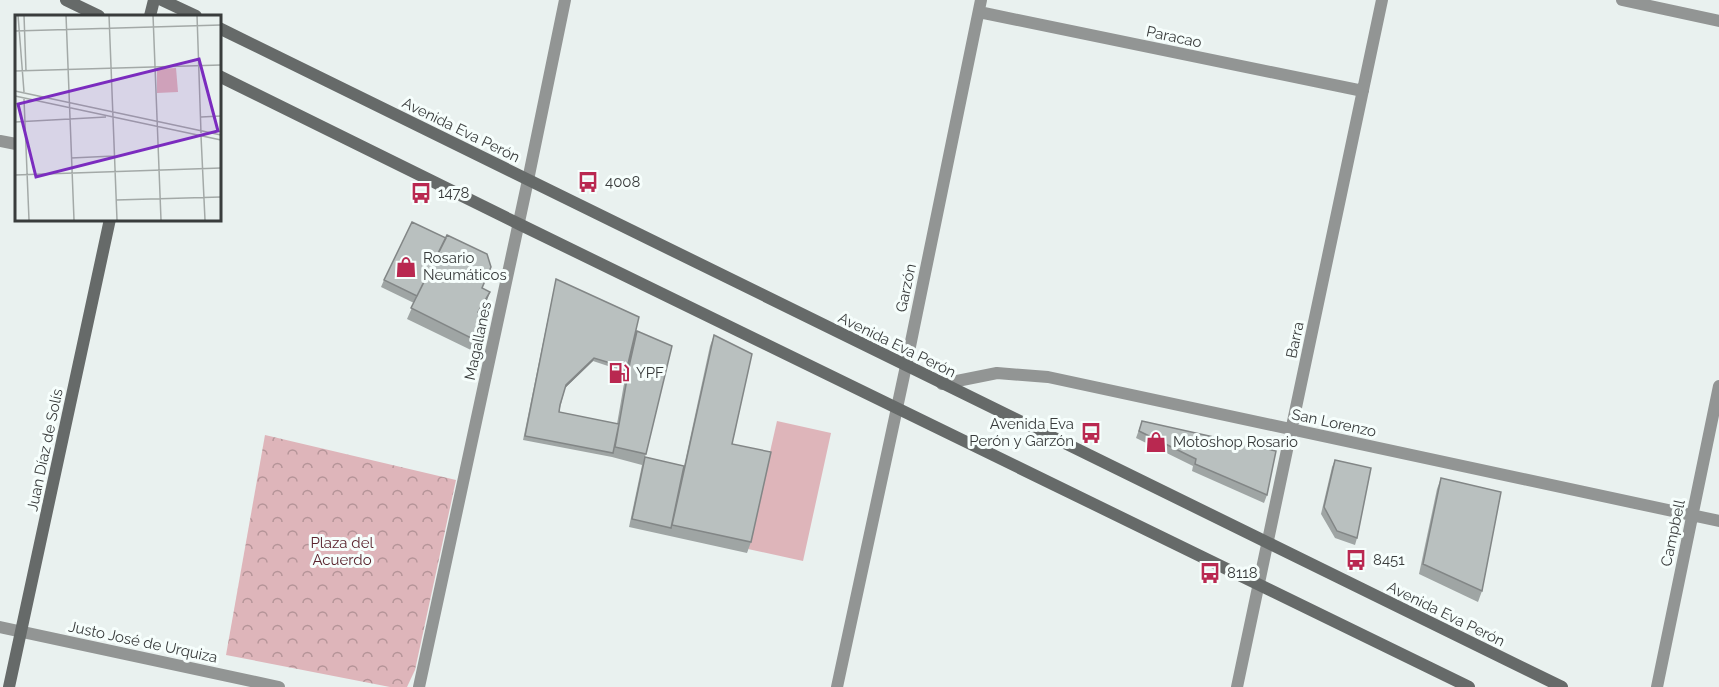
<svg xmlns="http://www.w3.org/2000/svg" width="1719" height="687" viewBox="0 0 1719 687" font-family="Raleway,sans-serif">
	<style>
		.park { fill: url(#park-crowns) }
		.pitch { fill: #deb5ba }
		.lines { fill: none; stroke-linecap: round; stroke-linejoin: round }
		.minor { stroke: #929594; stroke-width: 12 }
		.secondary { stroke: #666a69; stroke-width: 12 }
		.wall { fill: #9fa5a4; fill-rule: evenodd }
		.shaded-wall { fill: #828686 }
		.building { fill: #b9c0bf; stroke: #828686; stroke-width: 1.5 }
		.labels { text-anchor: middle; stroke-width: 6; stroke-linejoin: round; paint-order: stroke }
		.street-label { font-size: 15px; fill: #393c3c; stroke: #f6fefc }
		.poi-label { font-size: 15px; fill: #393c3c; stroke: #f6fefc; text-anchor: start }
		.park-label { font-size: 15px; fill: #5b252f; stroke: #f6fefc }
		.inset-road { fill: none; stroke: #a3a9a7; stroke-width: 1.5 }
		.view { fill: #7b2cbf; fill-opacity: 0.15; stroke: #7b2cbf; stroke-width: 3 }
		.inset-edge { fill: none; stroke: #393c3c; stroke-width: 3 }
	</style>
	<defs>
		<pattern id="park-crowns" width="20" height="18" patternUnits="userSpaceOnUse" patternTransform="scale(1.5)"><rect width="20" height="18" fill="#deb5ba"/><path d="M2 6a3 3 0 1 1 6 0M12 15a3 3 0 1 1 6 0" fill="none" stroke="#b59498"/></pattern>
	</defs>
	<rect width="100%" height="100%" fill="#e9f1ef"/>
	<path class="park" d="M265,435L456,480L415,670L407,687H390L226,655Z"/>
	<path class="pitch" d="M777,421L831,433L803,561L748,549Z"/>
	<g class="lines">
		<path class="minor" d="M1622,0L1719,21
			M979,12L1363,91
			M0,141L16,144
			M942,384L997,373L1048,377L1719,521
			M0,627L279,687
			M419,687L528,180L565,0
			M837,687L906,366L981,0
			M1237,687L1382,0
			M1657,687L1719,386"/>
		<path class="secondary" d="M66,0L99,16
			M162,0L196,16
			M150,16L154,0
			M219,28L1562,687
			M219,76L519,224L1469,687
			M9,687L110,219"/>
	</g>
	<path class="wall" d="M556,279L634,338L637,331L646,454L642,465L612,457L523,440ZM593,361L626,372L617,424L559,412L565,388Z
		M384,280L483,288L486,303L480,312L477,341L473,351L407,319L414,303L381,287Z
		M714,335L732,444L751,542L747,553L629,527L642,465L645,457L684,466L710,346Z
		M1142,421L1267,495L1264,503L1192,471L1193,466L1136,438Z
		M1335,460L1357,538L1355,545L1335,538L1321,514L1332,467Z
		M1441,478L1482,591L1478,602L1419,574L1437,489Z"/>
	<path class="shaded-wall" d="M490,292L486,303L474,322L478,312Z
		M594,358L593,361L564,389L566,385Z"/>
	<path class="building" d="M412,222L446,238L417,296L384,280Z
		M447,235L487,254L491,267L482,288L490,292L478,312L485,314L477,341L411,308Z
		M556,279L639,317L627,368L594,358L566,385L560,405L559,412L619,424L613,453L525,436Z
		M637,331L672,346L646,454L615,447L630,362Z
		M714,335L752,354L732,444L771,452L751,542L672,525Z
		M1142,421L1276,451L1267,495L1195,464L1196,459L1139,431Z
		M645,457L684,466L671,528L632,519Z
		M1335,460L1371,468L1357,538L1337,531L1324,507Z
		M1441,478L1501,492L1482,591L1423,564Z"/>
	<defs>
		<symbol id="bus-bare" viewBox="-9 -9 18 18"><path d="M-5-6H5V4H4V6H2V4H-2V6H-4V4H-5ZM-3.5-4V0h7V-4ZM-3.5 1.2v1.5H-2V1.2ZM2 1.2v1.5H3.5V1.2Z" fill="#b92850" stroke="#f6fefc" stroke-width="2.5" paint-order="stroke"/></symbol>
		<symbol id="shop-bare" viewBox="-9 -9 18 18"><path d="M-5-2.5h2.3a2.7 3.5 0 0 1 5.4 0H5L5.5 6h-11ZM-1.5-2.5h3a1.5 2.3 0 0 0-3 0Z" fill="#b92850" stroke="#f6fefc" stroke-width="2.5" paint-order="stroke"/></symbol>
		<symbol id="fuel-bare" viewBox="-9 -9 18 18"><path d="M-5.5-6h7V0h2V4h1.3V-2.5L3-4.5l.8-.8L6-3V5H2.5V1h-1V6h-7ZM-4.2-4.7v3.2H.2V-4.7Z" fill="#b92850" stroke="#f6fefc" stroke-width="2.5" paint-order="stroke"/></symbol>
	</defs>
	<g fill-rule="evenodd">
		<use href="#bus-bare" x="573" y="167" width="30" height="30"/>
		<use href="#bus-bare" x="406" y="178" width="30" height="30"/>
		<use href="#shop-bare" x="391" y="252" width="30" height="30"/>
		<use href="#fuel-bare" x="604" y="358" width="30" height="30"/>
		<use href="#bus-bare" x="1076" y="418" width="30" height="30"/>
		<use href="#shop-bare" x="1141" y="427" width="30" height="30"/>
		<use href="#bus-bare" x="1341" y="545" width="30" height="30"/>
		<use href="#bus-bare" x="1195" y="558" width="30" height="30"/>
	</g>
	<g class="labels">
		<g class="street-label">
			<text transform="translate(1174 37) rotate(12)" y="5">Paracao</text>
			<text transform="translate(461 130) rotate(26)" y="5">Avenida Eva Perón</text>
			<text transform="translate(906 288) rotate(-78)" y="5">Garzón</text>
			<text transform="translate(1295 340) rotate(-78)" y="5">Barra</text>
			<text transform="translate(478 341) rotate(-78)" y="5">Magallanes</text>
			<text transform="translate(897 345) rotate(26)" y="5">Avenida Eva Perón</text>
			<text transform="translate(1334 423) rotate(12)" y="5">San Lorenzo</text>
			<text transform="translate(45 450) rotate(-78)" y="5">Juan Díaz de Solís</text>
			<text transform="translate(1673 533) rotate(-78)" y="5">Campbell</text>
			<text transform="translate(1446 614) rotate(26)" y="5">Avenida Eva Perón</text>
			<text transform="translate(143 642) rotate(12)" y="5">Justo José de Urquiza</text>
		</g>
		<g class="poi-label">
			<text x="605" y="187">4008</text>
			<text x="438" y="198">1478</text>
			<text x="423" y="263">Rosario<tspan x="423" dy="17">Neumáticos</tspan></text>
			<text x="636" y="378">YPF</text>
			<text x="1074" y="429" text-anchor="end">Avenida Eva<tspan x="1074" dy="17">Perón y Garzón</tspan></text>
			<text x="1173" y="447">Motoshop Rosario</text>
			<text x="1373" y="565">8451</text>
			<text x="1227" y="578">8118</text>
		</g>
		<g class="park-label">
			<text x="342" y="548">Plaza del<tspan x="342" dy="17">Acuerdo</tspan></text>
		</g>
	</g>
	<g transform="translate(15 15)">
		<rect width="206" height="206" fill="#e9f1ef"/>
		<path d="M161,53L163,77L142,78V54Z" fill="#deb5ba"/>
		<path class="inset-road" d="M3,0L9,77M9,0L11,56M51,0L59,205M94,0L102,205M138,0L146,205M182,0L186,118M0,16L206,10M0,56L206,50M0,76L206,120M0,81L206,125M9,84L14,205M186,102L206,101M0,107L91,102M186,121L190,205M56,143L99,141M0,160L206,153M101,185L206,182"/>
		<path class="view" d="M184,44L203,116L21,162L3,89Z"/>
		<rect width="206" height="206" class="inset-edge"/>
	</g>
</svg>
